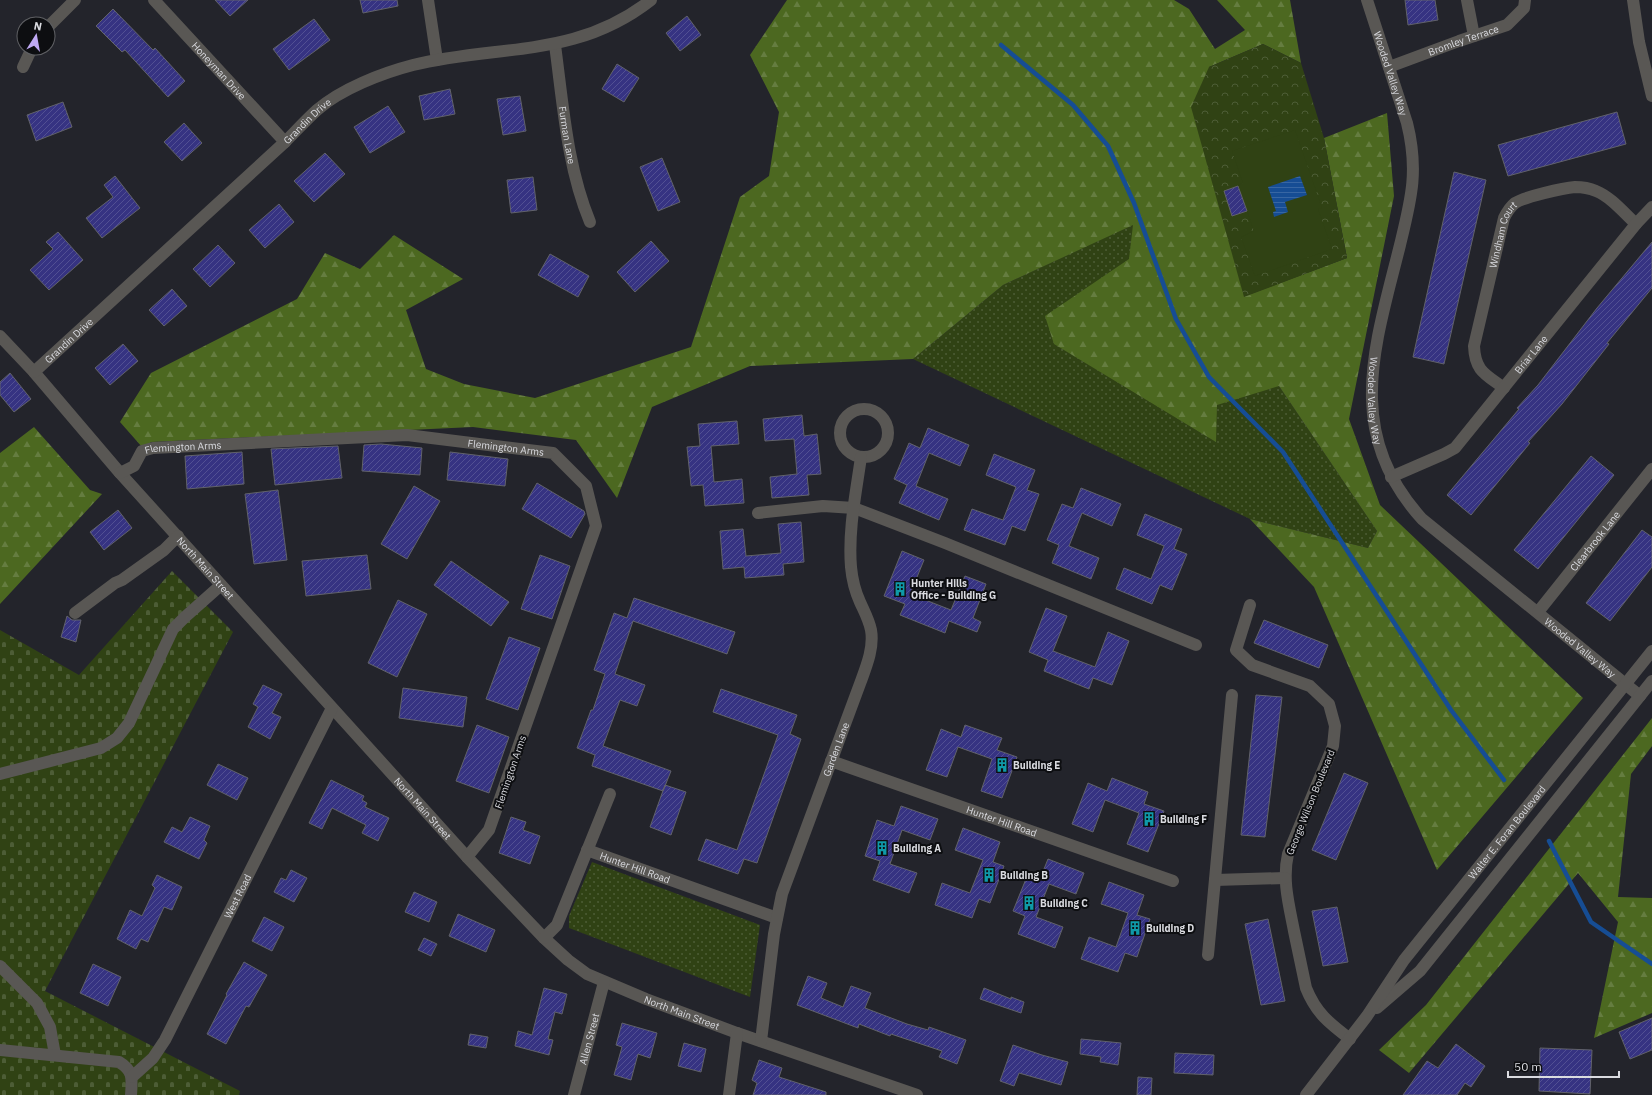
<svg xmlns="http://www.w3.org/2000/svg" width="1652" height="1095" viewBox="0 0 1652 1095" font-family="'IBM Plex Sans',sans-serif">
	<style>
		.grass { fill: url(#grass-dots) }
		.forest { fill: url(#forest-firs) }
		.cemetery { fill: url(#cemetery-stones) }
		.park { fill: url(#park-crowns) }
		.pitch { fill: #304214 }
		.water { fill: url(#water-rules) }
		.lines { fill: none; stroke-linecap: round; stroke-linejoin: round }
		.stream { stroke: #164d94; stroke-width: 4.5 }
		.building { fill: url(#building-hatch); stroke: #61626a }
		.minor { stroke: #595754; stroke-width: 12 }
		.labels { text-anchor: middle; stroke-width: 4; stroke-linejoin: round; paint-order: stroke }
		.street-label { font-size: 10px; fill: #dadbe0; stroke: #0d0e11 }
		.poi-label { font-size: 10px; font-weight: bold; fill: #dadbe0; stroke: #0d0e11; text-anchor: start }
	</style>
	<defs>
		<pattern id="grass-dots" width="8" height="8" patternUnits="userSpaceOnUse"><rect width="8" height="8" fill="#304214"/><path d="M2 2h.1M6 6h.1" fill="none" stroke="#4d5d36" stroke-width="1.8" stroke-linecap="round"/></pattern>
		<pattern id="forest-firs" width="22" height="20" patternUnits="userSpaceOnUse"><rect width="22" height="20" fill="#4c6820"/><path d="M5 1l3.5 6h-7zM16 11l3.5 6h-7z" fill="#657d40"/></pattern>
		<pattern id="cemetery-stones" width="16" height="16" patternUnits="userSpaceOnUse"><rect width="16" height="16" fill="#304214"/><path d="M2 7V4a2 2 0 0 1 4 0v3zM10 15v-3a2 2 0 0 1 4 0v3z" fill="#4d5d36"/></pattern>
		<pattern id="park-crowns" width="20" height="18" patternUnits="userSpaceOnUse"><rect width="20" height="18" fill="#304214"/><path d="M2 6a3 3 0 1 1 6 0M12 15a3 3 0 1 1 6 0" fill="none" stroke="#4d5d36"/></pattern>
		<pattern id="water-rules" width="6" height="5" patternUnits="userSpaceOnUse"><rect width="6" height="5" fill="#164d94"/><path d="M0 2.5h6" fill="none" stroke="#3766a3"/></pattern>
		<pattern id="building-hatch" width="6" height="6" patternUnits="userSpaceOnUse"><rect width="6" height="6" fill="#363382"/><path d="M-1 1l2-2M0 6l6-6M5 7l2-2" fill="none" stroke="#525093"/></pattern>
	</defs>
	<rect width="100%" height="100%" fill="#23242b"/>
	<path class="grass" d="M1133,224L1279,386L1377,531L1368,548L1250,519L913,359L1003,285Z
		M592,862L760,925L750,997L569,928V916Z"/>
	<path class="forest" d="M787,0H1174L1189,9L1215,49L1245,30L1217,0H1290L1301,63L1263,44L1209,67L1245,296L1347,258L1324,138L1387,113L1394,196L1349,419L1380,505L1583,698L1437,870L1314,587L1250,519L1368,548L1377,531L1279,386L1217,405L1216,442L1054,344L1045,316L1129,259L1133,225L1003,285L913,359L750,366L652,407L617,498L576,440L473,427L151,442L143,450L142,447L120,422L151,373L297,299L325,253L360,269L394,235L463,279L406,310L426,369L464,384L535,398L691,347L740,197L769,176L779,112L750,55Z
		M34,427L90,490L102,494L0,604V453Z
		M1652,718V746L1631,774L1618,897L1652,898V1013L1594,1038L1618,922L1578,873L1409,1073L1379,1050L1426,1005Z"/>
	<path class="cemetery" d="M172,571L233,632L45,991L240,1091L239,1095H0V630L79,675Z"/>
	<path class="park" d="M1263,44L1301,63L1324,138L1347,258L1244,297L1191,107L1209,67Z"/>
	<path class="pitch" d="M1295,130L1322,208L1318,209L1332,249L1255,276L1241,237L1254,231L1238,185L1243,183L1232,151Z"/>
	<path class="water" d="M1300,176L1307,195L1285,202L1288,212L1274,217L1273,212L1276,211L1268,187Z"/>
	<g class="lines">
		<path class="stream" d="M1001,45L1073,105L1108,146L1134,203L1176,319L1209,377L1283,452L1451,710L1504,780
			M1549,841L1591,922L1652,964"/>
	</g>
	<path class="building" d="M215,0H248L230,16Z
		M360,0H397L398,6L363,13Z
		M1405,0H1435L1438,20L1408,25Z
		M113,9L153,50L155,48L185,81L168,97L125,50L122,52L96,26Z
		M687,16L701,35L680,51L666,33Z
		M314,19L330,40L289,70L273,49Z
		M617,64L639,78L624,102L602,89Z
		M450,89L455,114L424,120L419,96Z
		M520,96L526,131L503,135L497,99Z
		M63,102L72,127L36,141L27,115Z
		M388,106L405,132L370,153L354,127Z
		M1617,112L1626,144L1508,176L1498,145Z
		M184,123L202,143L182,161L164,142Z
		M325,153L345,174L314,202L294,181Z
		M662,158L680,202L658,211L640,167Z
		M1454,172L1486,180L1444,364L1413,357Z
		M115,176L140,208L102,238L86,218L113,197L104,185Z
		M533,177L537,210L511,213L507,180Z
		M1238,186L1247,211L1232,216L1224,191Z
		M279,204L294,222L265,248L249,230Z
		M58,232L83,260L49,290L30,270L53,249L46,242Z
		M651,241L669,261L635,292L617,272Z
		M1652,242V288L1607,343L1609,344L1562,404L1528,442L1530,443L1471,515L1447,495L1519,409L1517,408L1538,385L1597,308Z
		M218,245L235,263L210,287L193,269Z
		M550,254L589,276L578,297L538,275Z
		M172,289L187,306L164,326L149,310Z
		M123,344L138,361L110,385L95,368Z
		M10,373L31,399L14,412L0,395V382Z
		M802,415L804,436L817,434L821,474L807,475L809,495L772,498L770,477L797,474L794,439L765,441L763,419Z
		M737,421L739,444L711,446L714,482L742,479L744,503L705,506L703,485L691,486L687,447L700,446L698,424Z
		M928,428L969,445L960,466L929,453L916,486L948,499L939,520L899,503L907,485L894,479L909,443L920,448Z
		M381,444L422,448L420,475L362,471L364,445Z
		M338,446L342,478L275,485L271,449Z
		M242,452L244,484L187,489L185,456Z
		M450,452L508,459L505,486L447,480Z
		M994,454L1035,470L1027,490L1039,494L1025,531L1012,526L1005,545L964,530L972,509L1003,520L1016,487L986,475Z
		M1591,456L1614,475L1538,569L1514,550Z
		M537,483L584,511L585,514L571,538L522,509Z
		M414,486L440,501L407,559L381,544Z
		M1081,488L1121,504L1112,526L1082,513L1069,546L1099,558L1091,579L1052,563L1059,545L1047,540L1062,504L1073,508Z
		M278,490L287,560L254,564L245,494Z
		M118,510L132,528L104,550L90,532Z
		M1145,514L1182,529L1174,549L1187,554L1172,590L1160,585L1152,604L1116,589L1124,568L1151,579L1164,546L1137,535Z
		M801,522L804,562L783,564L784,575L745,578L744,567L723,569L720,531L743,529L746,556L781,553L778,524Z
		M1642,530L1652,537V567L1610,621L1586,603Z
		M902,551L924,560L910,594L951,610L965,576L986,584L973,618L981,622L977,632L949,621L945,633L900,615L905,604L884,596Z
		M367,555L371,589L306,596L302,561Z
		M540,555L570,566L552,619L521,609Z
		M451,561L509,602L491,626L434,585Z
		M634,598L735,632L727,654L633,621L615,674L645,685L637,706L620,700L603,746L671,771L663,791L592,766L595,755L577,748L591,710H593L605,674L594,670L614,613L627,618Z
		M398,600L427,614L397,677L368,663Z
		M1046,608L1067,616L1053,651L1095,667L1108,632L1129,641L1112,685L1093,678L1089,689L1044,671L1048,660L1029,652Z
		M67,616L72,620H81L76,642L61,637Z
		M1264,620L1328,645L1319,668L1254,643Z
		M509,637L540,648L518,710L486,699Z
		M263,685L282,694L272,713L281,717L270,739L248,727L258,707L253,704Z
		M403,688L467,697L463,727L399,718Z
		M721,689L797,715L790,734L801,739L757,863L744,859L738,874L698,860L706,839L737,850L778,735L713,712Z
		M1256,695L1282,697L1265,837L1241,835Z
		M477,725L509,737L489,793L456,781Z
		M965,725L1002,738L997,750L1017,757L1002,798L981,791L992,759L958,747L947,777L926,770L941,729L961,737Z
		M218,764L248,778L237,800L207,785Z
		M1344,773L1368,783L1336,860L1312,850Z
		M1112,778L1148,792L1144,804L1164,811L1148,852L1127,844L1139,813L1105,800L1093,832L1072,824L1088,783L1107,791Z
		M331,780L364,796L362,800L367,803L365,807L389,818L378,841L362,833L366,825L332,808L322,829L309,823Z
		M665,785L686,792L671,835L650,827Z
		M901,806L938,819L930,840L902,830L890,864L917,873L909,893L873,880L880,861L865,856L877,820L894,826Z
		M190,817L210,826L204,840L207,843L199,859L164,842L172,827L182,832Z
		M511,817L526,822L523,830L540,836L530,864L499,853Z
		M963,828L1000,842L993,862L1004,866L990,903L979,899L972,918L935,905L942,883L970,893L983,860L955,850Z
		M1048,859L1084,873L1076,894L1049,884L1036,917L1063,927L1055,948L1018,934L1025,916L1013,911L1028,874L1040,879Z
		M291,870L307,878L294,902L274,892L281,878L286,880Z
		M157,875L182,887L172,910L164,907L148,942L141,939L136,949L117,939L130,910L142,916L155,888L152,885Z
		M1109,882L1144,895L1137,915L1150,919L1137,957L1125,953L1118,972L1081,959L1089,937L1116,947L1128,913L1101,904Z
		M414,892L437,902L429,922L405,912Z
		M1337,907L1348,962L1323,966L1312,911Z
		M458,914L495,930L486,952L449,936Z
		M264,917L284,927L272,951L252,941Z
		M1268,919L1285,1001L1261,1005L1245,924Z
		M424,938L437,944L431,956L418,950Z
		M244,962L267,975L249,1007L246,1006L226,1044L207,1034L227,995L226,994Z
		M93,964L121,977L108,1006L80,993Z
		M808,976L827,983L821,998L843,1007L851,986L871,993L865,1008L907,1024L928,1030L929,1027L966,1040L957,1064L939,1057L942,1051L891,1034L890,1036L859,1024L858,1028L797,1005Z
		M544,988L567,994L562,1014L555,1012L548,1039L553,1040L549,1055L515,1046L518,1031L532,1035Z
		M984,988L1011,999V997L1024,1002L1021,1013L980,999Z
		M1652,1018V1050L1630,1059L1619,1032Z
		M622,1023L657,1033L650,1058L638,1054L631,1080L614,1075L622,1047L616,1045Z
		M470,1034L488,1037L486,1048L468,1045Z
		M1081,1039L1121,1043L1118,1065L1100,1062L1101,1057L1080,1054Z
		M684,1043L706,1049L701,1072L678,1066Z
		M1456,1044L1485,1066L1471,1087L1465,1083L1457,1095H1403L1427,1061L1438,1068Z
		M1013,1045L1042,1055L1068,1062L1061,1085L1019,1073L1014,1086L1000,1081Z
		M1540,1048L1592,1050L1590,1094L1539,1091Z
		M1175,1053L1214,1055L1213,1075L1174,1073Z
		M759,1060L782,1068L779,1077L826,1092V1095H753L757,1083L752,1080Z
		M1138,1077L1152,1078L1151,1095H1137Z"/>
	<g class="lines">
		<g class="minor">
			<path id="s1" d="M154,0L285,142"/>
			<path d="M428,0L437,60"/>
			<path id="s2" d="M1367,0L1407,123C1419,171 1411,200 1400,245C1375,346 1343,432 1422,519L1640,696"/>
			<path d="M1467,0L1474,36"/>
			<path d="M1633,0L1639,42L1652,96"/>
			<path d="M48,27L75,0"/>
			<path id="s3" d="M555,45C563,104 567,167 590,222"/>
			<path d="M23,67L32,48"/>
			<path id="s4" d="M1389,67L1459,41L1507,25L1524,8L1525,0"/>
			<path id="s5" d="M0,336L34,372L120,473L467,857L544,938L568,960L587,974L646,999L737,1033L917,1095"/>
			<path id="s6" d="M34,372L285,142C296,131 306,120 317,110C341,89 382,73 413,65C499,44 576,59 651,0"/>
			<path id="s7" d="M1504,388C1485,374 1475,371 1474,346L1504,218C1507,212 1510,207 1515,203C1524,197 1563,188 1575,187C1582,187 1589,188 1596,191C1611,197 1624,213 1636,224"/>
			<circle cx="864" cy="433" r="24"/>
			<path id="s8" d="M120,473L134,466L142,451L153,448L407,435L553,453L586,486L596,526L489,830L467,857"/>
			<path id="s9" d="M1391,477L1444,454L1455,448L1636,224L1652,207"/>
			<path d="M758,513L823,506L854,508L945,543L1196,645"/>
			<path d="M1250,605L1236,650L1252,665L1310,686L1329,704L1335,726L1333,746L1288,854C1282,880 1289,905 1294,931C1298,950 1302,969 1306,988C1316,1013 1329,1023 1350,1039"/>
			<path id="s10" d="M1538,612L1652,469"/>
			<path d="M75,613L115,583L122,580L164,550L178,536"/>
			<path id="s11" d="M831,761L1173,881"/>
			<path d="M0,774L101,748L117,738L129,723L173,629L185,617L221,585"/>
			<path id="s12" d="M587,850L777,918"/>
			<path d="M1215,880L1285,878"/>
			<path d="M544,938L557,925L610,794"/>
			<path d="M1208,955L1232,695"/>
			<path d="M0,966L37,1003L50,1027L55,1055"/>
			<path d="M1377,1008L1420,971L1652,681"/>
			<path id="s13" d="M761,1041L774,934L782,894L861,681C867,665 874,647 871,630C869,620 864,611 860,602C855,591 852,578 851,567C848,530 856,493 861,457"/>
			<path d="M0,1050L119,1062C134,1071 132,1079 131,1095"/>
			<path id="s14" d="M132,1077L153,1058L165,1040L332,708"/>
			<path id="s15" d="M574,1095L604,982"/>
			<path d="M729,1095L737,1033"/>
			<path id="s16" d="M1306,1095L1367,1016L1404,960L1652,651"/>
		</g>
	</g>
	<defs>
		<symbol id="building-bare" viewBox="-9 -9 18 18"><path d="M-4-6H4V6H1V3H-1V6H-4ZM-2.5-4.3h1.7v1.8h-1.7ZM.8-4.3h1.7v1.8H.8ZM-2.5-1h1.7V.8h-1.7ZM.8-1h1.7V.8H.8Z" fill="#0f9aa8" stroke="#0d0e11" stroke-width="2.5" paint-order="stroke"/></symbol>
	</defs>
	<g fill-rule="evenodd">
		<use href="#building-bare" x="890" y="579" width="20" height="20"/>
		<use href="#building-bare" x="992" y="755" width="20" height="20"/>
		<use href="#building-bare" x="1139" y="809" width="20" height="20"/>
		<use href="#building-bare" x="872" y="838" width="20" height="20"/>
		<use href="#building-bare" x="979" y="865" width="20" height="20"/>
		<use href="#building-bare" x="1019" y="893" width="20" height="20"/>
		<use href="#building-bare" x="1125" y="918" width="20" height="20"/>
	</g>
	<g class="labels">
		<g class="street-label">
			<text dy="4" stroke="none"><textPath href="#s4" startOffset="79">Bromley Terrace</textPath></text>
			<text dy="4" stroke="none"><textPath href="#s1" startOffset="96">Honeyman Drive</textPath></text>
			<text dy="4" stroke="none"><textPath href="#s2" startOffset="77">Wooded Valley Way</textPath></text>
			<text dy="4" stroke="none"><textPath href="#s6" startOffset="371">Grandin Drive</textPath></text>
			<text dy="4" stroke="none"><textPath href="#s3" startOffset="91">Furman Lane</textPath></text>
			<text dy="4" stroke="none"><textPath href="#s7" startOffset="170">Windham Court</textPath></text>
			<text dy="4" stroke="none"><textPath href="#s6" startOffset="47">Grandin Drive</textPath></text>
			<text dy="4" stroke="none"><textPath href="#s9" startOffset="191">Briar Lane</textPath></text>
			<text dy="4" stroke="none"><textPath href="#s2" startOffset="412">Wooded Valley Way</textPath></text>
			<text dy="4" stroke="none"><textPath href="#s8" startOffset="398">Flemington Arms</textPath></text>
			<text dy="4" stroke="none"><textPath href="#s8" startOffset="74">Flemington Arms</textPath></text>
			<text dy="4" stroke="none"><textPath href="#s10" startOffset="91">Clearbrook Lane</textPath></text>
			<text dy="4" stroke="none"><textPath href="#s5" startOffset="310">North Main Street</textPath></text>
			<text dy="4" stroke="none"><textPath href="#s2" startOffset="747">Wooded Valley Way</textPath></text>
			<text dy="4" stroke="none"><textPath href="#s13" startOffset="303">Garden Lane</textPath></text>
			<text transform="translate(510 772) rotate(-71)" y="4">Flemington Arms</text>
			<text transform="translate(1310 802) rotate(-68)" y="4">George Wilson Boulevard</text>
			<text dy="4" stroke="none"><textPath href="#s5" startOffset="634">North Main Street</textPath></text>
			<text dy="4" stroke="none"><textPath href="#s11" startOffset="181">Hunter Hill Road</textPath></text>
			<text dy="4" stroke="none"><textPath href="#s16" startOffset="331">Walter E. Foran Boulevard</textPath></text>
			<text dy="4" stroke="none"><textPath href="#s12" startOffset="51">Hunter Hill Road</textPath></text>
			<text dy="4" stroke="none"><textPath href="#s14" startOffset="211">West Road</textPath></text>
			<text dy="4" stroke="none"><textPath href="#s5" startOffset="970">North Main Street</textPath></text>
			<text dy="4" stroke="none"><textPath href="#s15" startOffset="58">Allen Street</textPath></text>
		</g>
		<g class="poi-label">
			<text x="911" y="587">Hunter Hills<tspan x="911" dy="12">Office - Building G</tspan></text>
			<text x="1013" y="769">Building E</text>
			<text x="1160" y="823">Building F</text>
			<text x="893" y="852">Building A</text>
			<text x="1000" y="879">Building B</text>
			<text x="1040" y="907">Building C</text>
			<text x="1146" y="932">Building D</text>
		</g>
	</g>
	<g transform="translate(36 36) rotate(11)"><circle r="19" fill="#0d0e11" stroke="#5f6064"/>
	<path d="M0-3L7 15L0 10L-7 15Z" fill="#bfa9f4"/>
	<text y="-6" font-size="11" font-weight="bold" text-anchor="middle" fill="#dadbe0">N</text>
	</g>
	<path d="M1508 1071v6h111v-6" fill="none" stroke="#dadbe0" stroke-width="2"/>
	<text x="1514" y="1071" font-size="12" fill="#dadbe0" stroke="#0d0e11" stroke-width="3" paint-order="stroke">50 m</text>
</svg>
